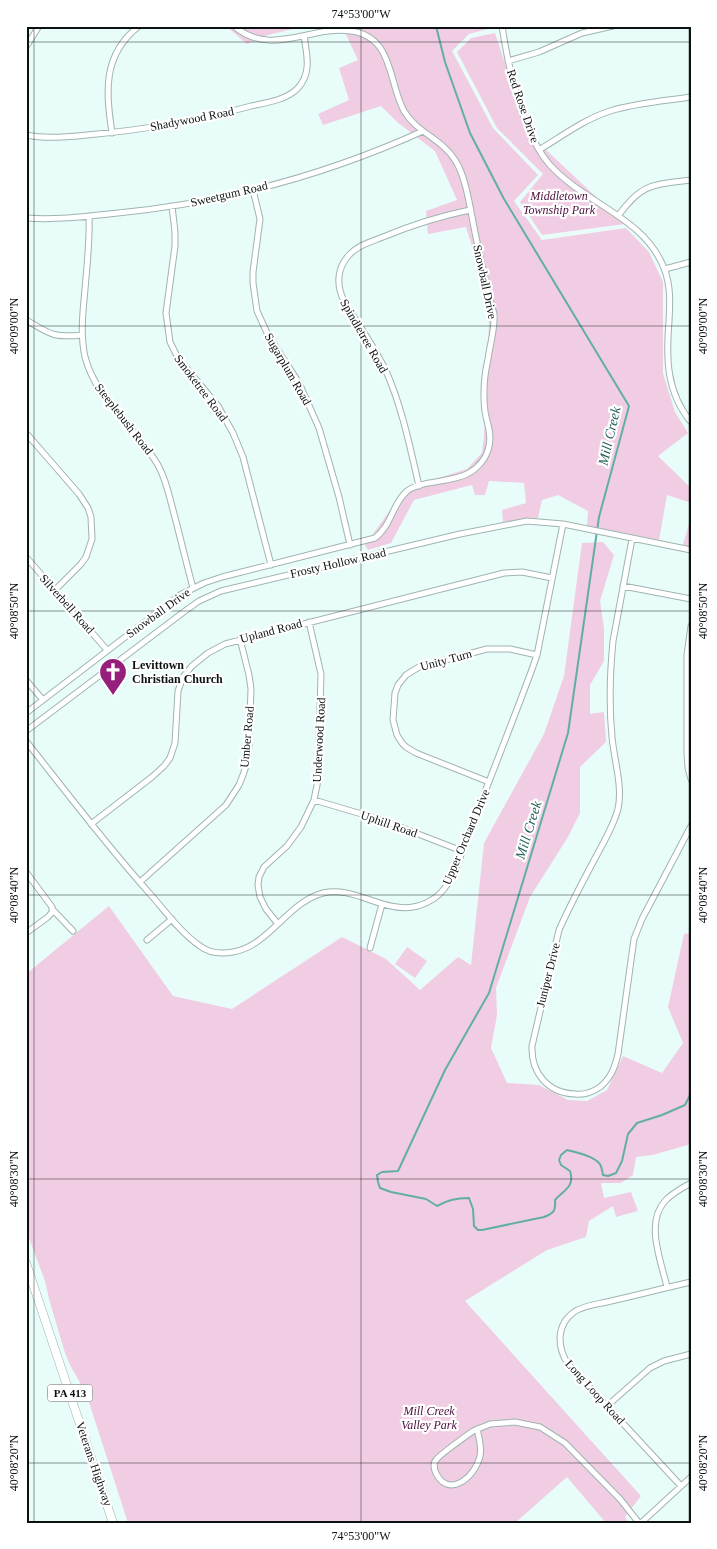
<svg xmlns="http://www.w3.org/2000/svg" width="717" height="1549" viewBox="0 0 717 1549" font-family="'Times New Roman',serif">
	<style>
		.green { fill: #f1cde4 }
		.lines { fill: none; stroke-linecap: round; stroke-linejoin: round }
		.stream { stroke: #62aea4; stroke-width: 2 }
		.minor-casing { stroke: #9fb4b0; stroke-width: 7 }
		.primary-casing { stroke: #9fb4b0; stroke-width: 9 }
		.minor { stroke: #fff; stroke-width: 5 }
		.primary { stroke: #fff; stroke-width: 8 }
		.ticks { fill: none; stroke: #0a1110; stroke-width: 1; stroke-opacity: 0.45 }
		.labels { text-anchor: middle; stroke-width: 4.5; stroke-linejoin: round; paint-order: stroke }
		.shield { fill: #fff; stroke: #545858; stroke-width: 1 }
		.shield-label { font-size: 11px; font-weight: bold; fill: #0a1110 }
		.street-label { font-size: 12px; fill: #0a1110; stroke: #fff }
		.park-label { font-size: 12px; font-style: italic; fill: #4a0d3c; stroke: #fff }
		.poi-label { font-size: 12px; font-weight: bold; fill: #0a1110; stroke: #fff; text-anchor: start }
		.water-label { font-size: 14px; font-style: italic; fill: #1f5e56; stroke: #fff }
		.neatline { fill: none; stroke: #0a1110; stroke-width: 2 }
		.ticks-label { font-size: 12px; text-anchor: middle; fill: #0a1110 }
	</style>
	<rect width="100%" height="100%" fill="#e8fdfa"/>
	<path class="green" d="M226,26H305L268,35L247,44Z
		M342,26H491V28L469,34L452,51L493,128L538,175L514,201L542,240L626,228L649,252L663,282V373L675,412L688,433L658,456L691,488V503L667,495L659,540L587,526L588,511L558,495L542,500L538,518L503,522L502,510L526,503L524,483L489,481L485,495H475L472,485L414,500L391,543L368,550L365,545L406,488L467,469L482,453L484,436L489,324L475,256L466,227L428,234L426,211L457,200L435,151L397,122L381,106L323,125L318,114L349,100L339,68L358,60Z
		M495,33L528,133L625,224L542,235L520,202L543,174L497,128L457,52L471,38Z
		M691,517V548H682Z
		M603,542L614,555L600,601L604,628V661L590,685V714L604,712L606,742L580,767V813L568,837L530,897L496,988L497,1015L491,1048L507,1083L539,1085L568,1100L587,1101L607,1090L623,1056L662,1073L683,1043L668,1007L684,934L691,933V1144L653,1155L636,1157L633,1175L621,1183H601L604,1198L631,1192L638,1211L616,1217L613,1206L589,1221L586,1237L547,1250L465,1301L641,1496L625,1517L629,1523H606L567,1477L515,1523H128L86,1393L71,1367L65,1353L49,1299L45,1281L26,1230V974L109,906L173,996L232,1009L342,937L386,959L420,990L458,957L471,965L484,843L544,734L564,676L582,543Z
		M407,947L427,961L415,978L395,964Z"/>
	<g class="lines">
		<path class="stream" d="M436,26L445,62L470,133L504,199L629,406L599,517L568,733L489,993L445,1070L398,1171L382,1172L377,1175L378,1182L380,1188L391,1192L426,1199L437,1206C448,1200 456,1198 469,1198L473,1209L474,1226L478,1230H482L544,1217C554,1213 556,1211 555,1200C564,1190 575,1187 570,1171L561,1165L559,1160L561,1155L567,1150C576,1152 593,1156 599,1163C602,1166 602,1171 603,1175L608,1176L616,1173L622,1161L628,1134L637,1123L662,1115L685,1105L691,1093"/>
		<defs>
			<path id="minor" d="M502,26C508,66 523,135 550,165C585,204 644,217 664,268C671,286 670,303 669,321C666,357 666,392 691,422
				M26,47L39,26
				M508,61L539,52L582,33L613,26
				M112,133C106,92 102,55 139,26
				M26,135C46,139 67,137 87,135C142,130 197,121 251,106C265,103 286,100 297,89C312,74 307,55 304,36
				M539,150C562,136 585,119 610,111C636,103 664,101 691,97
				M253,190L260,219L253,272V283L257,311L268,335L299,383L319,428L339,497L350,545
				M172,206L175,232V246L166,313L170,342L178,358L218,406L233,433L243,457L271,565
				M89,216C90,241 87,264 85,289C83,311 80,334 85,357C97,402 137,427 159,467C166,480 169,495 173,510C180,536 186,562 193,588
				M618,216C642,183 652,185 691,180
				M26,218C54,220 82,217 109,214C218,204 324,176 423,131
				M665,269L691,262
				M26,320C51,334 52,338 82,335
				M26,433L79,494L88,508L91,517L92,539L86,557L81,564L55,590
				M419,486C410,447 402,407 386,371C374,346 358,324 344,301C336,285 337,268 349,255C358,245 371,242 383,237C412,225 440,216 470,210
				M632,539L613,641C610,672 609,706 612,737C614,760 623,786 618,809C614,824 606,838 599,851C585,877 571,903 559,930L532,1046C531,1072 547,1093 575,1094C584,1095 593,1092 600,1087C611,1078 615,1067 618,1054L634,939L642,919L691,826
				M26,557L107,650
				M623,586L691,599
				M691,626L687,655V753L688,768L691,779
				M26,680L43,700
				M26,713L180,595L204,583L222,577L375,538C392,525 392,504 407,491C421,480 452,483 469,473C479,467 487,457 489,446C492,434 487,423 485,412C483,395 484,376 488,359C490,343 495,330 494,314C487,289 481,262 476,237C471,215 467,178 455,160C442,139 416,132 404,111C388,82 394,37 351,31C311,25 271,58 234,26
				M26,731L185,611L199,601L221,591L460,534L527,521L563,524L691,550
				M26,741C67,793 107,846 151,895C166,912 181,933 200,946C209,953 222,954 233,952C269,946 288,902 323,893C355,885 385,915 418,906C428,903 438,897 444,889C457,872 464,845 472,825C492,774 512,723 531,672L537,655L563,524
				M489,782L416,753L406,747L402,743L397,735L393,720L395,693L398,685L406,675L419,667L487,649H510L537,655
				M314,800L382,820L462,851
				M91,824L152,777L164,766L170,758L175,743L178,691L183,677L192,666L208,653L225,644L504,573L522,572L552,578
				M26,872L52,907L53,911L48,917L26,933
				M140,882L226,805L239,785L243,775L247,763L249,746L251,689L249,675L240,639
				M52,909L73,931
				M278,924L266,909L260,897L258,885L259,877L264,867L287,846L301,827L314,800L318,780L321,674L309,622
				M147,940L172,919
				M370,948L382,904
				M667,1287C661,1261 645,1223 665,1201C672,1193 682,1188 691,1183
				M607,1406L650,1368L664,1361L691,1354
				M477,1429C479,1437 482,1448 480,1456C475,1478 447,1500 435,1471C434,1467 433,1463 436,1460C439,1455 466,1436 473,1431L490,1424L515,1422L540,1427L565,1443L620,1499L639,1523
				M681,1486L568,1364C557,1347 556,1325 574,1312C584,1305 600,1304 611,1301C638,1295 664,1288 691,1282
				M641,1523L691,1477"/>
			<path id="primary" d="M26,1263L113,1523"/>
		</defs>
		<use href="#minor" class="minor-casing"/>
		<use href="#primary" class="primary-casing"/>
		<use href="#minor" class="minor"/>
		<use href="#primary" class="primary"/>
	</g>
	<path class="ticks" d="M34,26V1523M361,26V1523M689,26V1523M26,42H691M26,326H691M26,611H691M26,895H691M26,1179H691M26,1463H691"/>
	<defs>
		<symbol id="church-pin" viewBox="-11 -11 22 30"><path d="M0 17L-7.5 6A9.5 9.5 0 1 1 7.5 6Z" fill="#961f7b" stroke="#fff"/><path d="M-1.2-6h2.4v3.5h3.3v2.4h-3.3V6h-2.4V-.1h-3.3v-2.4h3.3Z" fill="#fff"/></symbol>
	</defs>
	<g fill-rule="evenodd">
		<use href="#church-pin" x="97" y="656" width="32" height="43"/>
	</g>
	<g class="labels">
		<rect class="shield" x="47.5" y="1384.5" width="45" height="17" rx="4"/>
		<g class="shield-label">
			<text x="70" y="1397">PA 413</text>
		</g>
		<g class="street-label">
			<text transform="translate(523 106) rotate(71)" y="4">Red Rose Drive</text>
			<text transform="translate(192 119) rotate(-11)" y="4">Shadywood Road</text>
			<text transform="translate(229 194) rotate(-13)" y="4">Sweetgum Road</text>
			<text transform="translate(485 282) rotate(78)" y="4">Snowball Drive</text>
			<text transform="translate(364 336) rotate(60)" y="4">Spindletree Road</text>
			<text transform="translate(288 369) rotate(60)" y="4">Sugarplum Road</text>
			<text transform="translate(201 388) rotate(53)" y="4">Smoketree Road</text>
			<text transform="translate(124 419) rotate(52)" y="4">Steeplebush Road</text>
			<text transform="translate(338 563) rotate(-13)" y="4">Frosty Hollow Road</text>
			<text transform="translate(67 604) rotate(48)" y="4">Silverbell Road</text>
			<text transform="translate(158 613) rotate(-36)" y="4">Snowball Drive</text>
			<text transform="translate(271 631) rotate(-15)" y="4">Upland Road</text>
			<text transform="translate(446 660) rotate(-15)" y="4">Unity Turn</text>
			<text transform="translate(247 737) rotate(-85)" y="4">Umber Road</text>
			<text transform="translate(319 740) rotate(-87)" y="4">Underwood Road</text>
			<text transform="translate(389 824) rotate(19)" y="4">Uphill Road</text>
			<text transform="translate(466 837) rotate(-67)" y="4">Upper Orchard Drive</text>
			<text transform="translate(548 975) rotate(-76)" y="4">Juniper Drive</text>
			<text transform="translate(595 1392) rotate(48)" y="4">Long Loop Road</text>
			<text transform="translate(94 1464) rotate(71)" y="4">Veterans Highway</text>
		</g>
		<g class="park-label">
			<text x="559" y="200">Middletown<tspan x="559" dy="14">Township Park</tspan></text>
			<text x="429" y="1415">Mill Creek<tspan x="429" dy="14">Valley Park</tspan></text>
		</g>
		<g class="poi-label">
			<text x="132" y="669">Levittown<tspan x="132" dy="14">Christian Church</tspan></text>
		</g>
		<g class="water-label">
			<text transform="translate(609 436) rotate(-77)" y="5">Mill Creek</text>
			<text transform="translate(528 830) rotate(-73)" y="5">Mill Creek</text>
		</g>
	</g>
	<rect width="717" height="1549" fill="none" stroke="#ffffff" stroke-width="55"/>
	<rect x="28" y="28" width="662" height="1494" class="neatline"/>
	<g class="ticks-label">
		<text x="361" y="18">74°53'00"W</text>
		<text transform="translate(14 326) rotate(-90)" y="4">40°09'00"N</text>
		<text transform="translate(703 326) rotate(-90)" y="4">40°09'00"N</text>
		<text transform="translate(14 611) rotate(-90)" y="4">40°08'50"N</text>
		<text transform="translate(703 611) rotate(-90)" y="4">40°08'50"N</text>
		<text transform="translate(14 895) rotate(-90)" y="4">40°08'40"N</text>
		<text transform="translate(703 895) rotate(-90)" y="4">40°08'40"N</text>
		<text transform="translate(14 1179) rotate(-90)" y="4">40°08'30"N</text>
		<text transform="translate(703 1179) rotate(-90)" y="4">40°08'30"N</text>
		<text transform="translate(14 1463) rotate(-90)" y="4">40°08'20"N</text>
		<text transform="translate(703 1463) rotate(-90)" y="4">40°08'20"N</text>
		<text x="361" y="1540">74°53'00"W</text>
	</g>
</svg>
